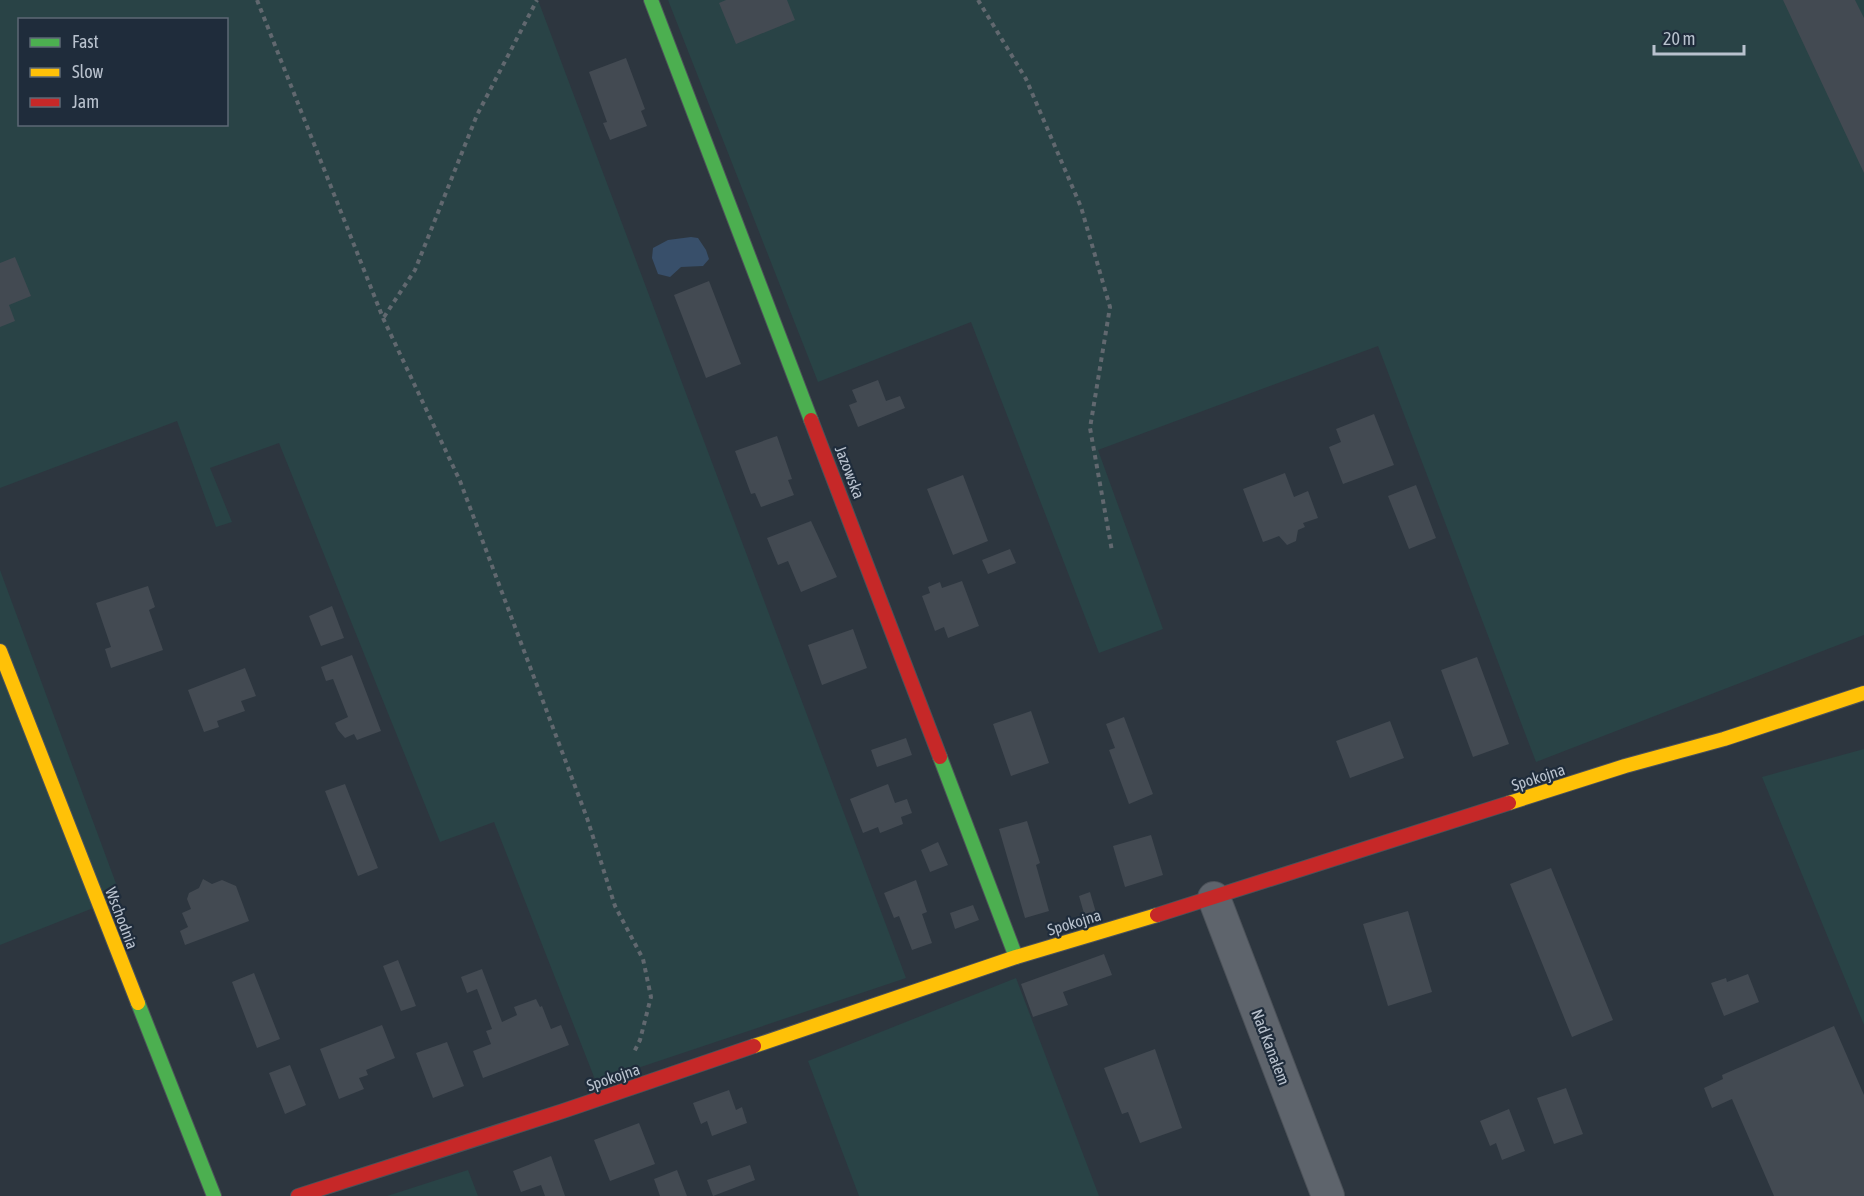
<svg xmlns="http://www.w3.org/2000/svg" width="1864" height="1196" viewBox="0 0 1864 1196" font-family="'Asap Condensed',sans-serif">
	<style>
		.green { fill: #294346; fill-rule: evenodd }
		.water { fill: #384f6a }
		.building { fill: #434a52 }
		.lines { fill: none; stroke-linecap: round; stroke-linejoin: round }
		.street-casing { stroke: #4c5259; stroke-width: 34 }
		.fast-casing { stroke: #4c5259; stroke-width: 16 }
		.slow-casing { stroke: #4c5259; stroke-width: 16 }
		.jam-casing { stroke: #4c5259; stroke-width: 16 }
		.path { stroke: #61686f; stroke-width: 4; stroke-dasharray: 4.5 4.5; stroke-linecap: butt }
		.street { stroke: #5e646c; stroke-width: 32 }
		.fast { stroke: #4caf50; stroke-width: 14 }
		.slow { stroke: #ffc107; stroke-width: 14 }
		.jam { stroke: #c62828; stroke-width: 14 }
		.labels { text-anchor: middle; stroke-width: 4.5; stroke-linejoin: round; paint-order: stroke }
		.street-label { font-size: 16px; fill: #b9c2ce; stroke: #1f2c3b }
	</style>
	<rect width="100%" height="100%" fill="#2d363f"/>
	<path class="green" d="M0,0H538L906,978L596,1082L494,822L440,842L279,443L210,468L232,522L216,527L177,421L0,488ZM20,20H226V124H20Z
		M668,0H1864V635L1536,762L1378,346L1098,450L1163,629L1099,653L971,322L818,382Z
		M0,570L121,897L0,945Z
		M1864,749V1025L1762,777Z
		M1016,978L1099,1196H859L808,1061Z
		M468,1170L478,1196H387Z"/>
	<path class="water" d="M691,237L698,238L706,250L709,259L703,266L681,267L670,277L658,274L652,258L653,248L668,240Z"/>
	<path class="building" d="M787,0L795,20L736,44L719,3L726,0Z
		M1783,0H1855L1864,18V173Z
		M626,58L645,109L641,111L647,126L610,140L603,123L607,122L589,72Z
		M15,257L31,296L9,305L15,321L0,327V263Z
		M709,281L741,364L706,378L674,295Z
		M878,380L886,401L900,396L905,408L858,427L849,405L857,402L852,390Z
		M1374,414L1394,465L1343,484L1329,447L1341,442L1336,429Z
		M777,436L792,479L788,480L794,495L761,507L755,493L751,494L735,451Z
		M1285,473L1294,497L1308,491L1318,518L1303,523L1305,527L1298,530L1296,541L1287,545L1279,536L1263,542L1243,489Z
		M963,475L988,541L953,555L927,489Z
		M1416,485L1436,538L1409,549L1388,496Z
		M811,521L837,577L801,592L788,561L778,565L767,538Z
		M1010,549L1016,563L988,574L982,560Z
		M962,581L979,626L948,638L944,627L935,631L922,596L930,593L928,587L940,582L942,588Z
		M148,586L155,607L149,610L163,650L111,668L105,649L111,647L96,603Z
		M332,606L344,638L321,646L309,616Z
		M853,629L867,668L822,685L808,645Z
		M352,655L381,731L357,740L354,734L345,738L338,730L335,723L348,717L333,679L326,681L321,667Z
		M1477,657L1509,744L1473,757L1441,670Z
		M245,668L256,696L241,701L245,711L217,721L219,727L204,732L188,690Z
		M1031,711L1049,763L1011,776L993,724Z
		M1124,717L1153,794L1129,804L1109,750L1115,748L1106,724Z
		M1390,721L1404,758L1350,778L1336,741Z
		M906,738L912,755L877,767L871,750Z
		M345,784L378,868L358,876L325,791Z
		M888,784L895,803L907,799L912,813L901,817L903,824L880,833L878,827L863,833L850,799Z
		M1027,821L1040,863L1036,865L1049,911L1025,918L999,829Z
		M1151,835L1163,875L1125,887L1113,846Z
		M938,842L948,865L930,872L921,850Z
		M1551,868L1613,1020L1572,1037L1510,884Z
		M203,879L212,884L222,880L236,886L249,921L185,945L180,931L188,927L182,913L191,909L187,899L189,893L199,888Z
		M916,880L927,912L922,914L932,943L912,950L899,916L894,918L884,893Z
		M1090,892L1097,916L1086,920L1079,896Z
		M973,905L979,920L955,929L950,913Z
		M1408,911L1432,992L1388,1006L1363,924Z
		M1104,954L1112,975L1063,992L1068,1005L1033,1017L1021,984Z
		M398,960L416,1006L401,1011L383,966Z
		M482,969L502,1022L517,1015L514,1007L536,999L540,1007L542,1006L551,1029L561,1025L569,1045L483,1078L473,1051L491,1044L486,1031L492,1029L477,989L467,993L461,977Z
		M254,973L280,1039L257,1048L232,982Z
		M1748,974L1759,1002L1724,1016L1711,983L1726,978L1727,982Z
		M382,1025L395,1058L366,1070L368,1075L359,1078L364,1089L339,1099L320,1049Z
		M1834,1026L1864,1095V1196H1774L1732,1099L1712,1108L1704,1088L1723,1079L1722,1075Z
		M447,1042L464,1086L433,1098L416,1053Z
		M1155,1049L1182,1128L1140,1143L1128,1112L1122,1114L1104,1068Z
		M290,1065L306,1105L285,1114L269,1073Z
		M1566,1088L1583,1134L1554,1144L1537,1098Z
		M729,1090L736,1110L742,1107L747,1123L712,1136L707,1121L701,1124L693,1103Z
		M1509,1109L1525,1151L1502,1160L1496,1143L1490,1146L1480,1121Z
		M639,1123L655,1164L610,1181L594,1140Z
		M551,1156L565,1196H545L541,1185L521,1192L513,1171Z
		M750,1165L755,1180L713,1196L707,1180Z
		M677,1170L687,1196H660L654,1179Z"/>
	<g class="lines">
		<defs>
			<path id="street" d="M1214,898L1328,1196"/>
			<path id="fast" d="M651,0L811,420
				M940,757L1016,957
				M138,1003L214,1196"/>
			<path id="slow" d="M0,651L138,1003
				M1509,803L1625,766L1724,739L1864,693
				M754,1046L1016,957L1157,915"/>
			<path id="jam" d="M811,420L940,757
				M1157,915L1509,803
				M298,1196L563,1111L754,1046"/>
		</defs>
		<use href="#street" class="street-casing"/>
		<use href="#fast" class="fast-casing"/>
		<use href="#slow" class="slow-casing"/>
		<use href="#jam" class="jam-casing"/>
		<path class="path" d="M257,0L383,318L460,481L587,818L615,906L643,959L651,997L640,1040L633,1054
			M978,0L1026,79L1081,207L1110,307L1090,428L1112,551
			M384,317L415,270L477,115L537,0"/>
		<use href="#street" class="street"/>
		<use href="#fast" class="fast"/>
		<use href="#slow" class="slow"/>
		<use href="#jam" class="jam"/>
	</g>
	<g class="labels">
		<g class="street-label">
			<text transform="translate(850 472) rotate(69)" y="6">Jazowska</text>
			<text transform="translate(1538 777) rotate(-18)" y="6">Spokojna</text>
			<text transform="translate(122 918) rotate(69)" y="6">Wschodnia</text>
			<text transform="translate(1074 922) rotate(-17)" y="6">Spokojna</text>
			<text transform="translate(1271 1047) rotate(69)" y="6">Nad Kanałem</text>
			<text transform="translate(613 1077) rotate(-19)" y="6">Spokojna</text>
		</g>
	</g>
	<rect x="18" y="18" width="210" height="108" fill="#1f2c3b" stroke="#5d6876" stroke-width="1.5"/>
	<rect x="30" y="38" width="30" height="9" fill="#4caf50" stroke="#5d6876" stroke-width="1.5"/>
	<text x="72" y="48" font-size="18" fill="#b9c2ce">Fast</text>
	<rect x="30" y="68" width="30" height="9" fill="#ffc107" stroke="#5d6876" stroke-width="1.5"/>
	<text x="72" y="78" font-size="18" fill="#b9c2ce">Slow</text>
	<rect x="30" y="98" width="30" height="9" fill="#c62828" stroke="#5d6876" stroke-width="1.5"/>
	<text x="72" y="108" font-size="18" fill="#b9c2ce">Jam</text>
	<path d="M1654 45v9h90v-9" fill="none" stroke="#b9c2ce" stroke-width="3"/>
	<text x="1663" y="45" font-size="18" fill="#b9c2ce" stroke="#1f2c3b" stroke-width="4.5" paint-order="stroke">20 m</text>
</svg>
